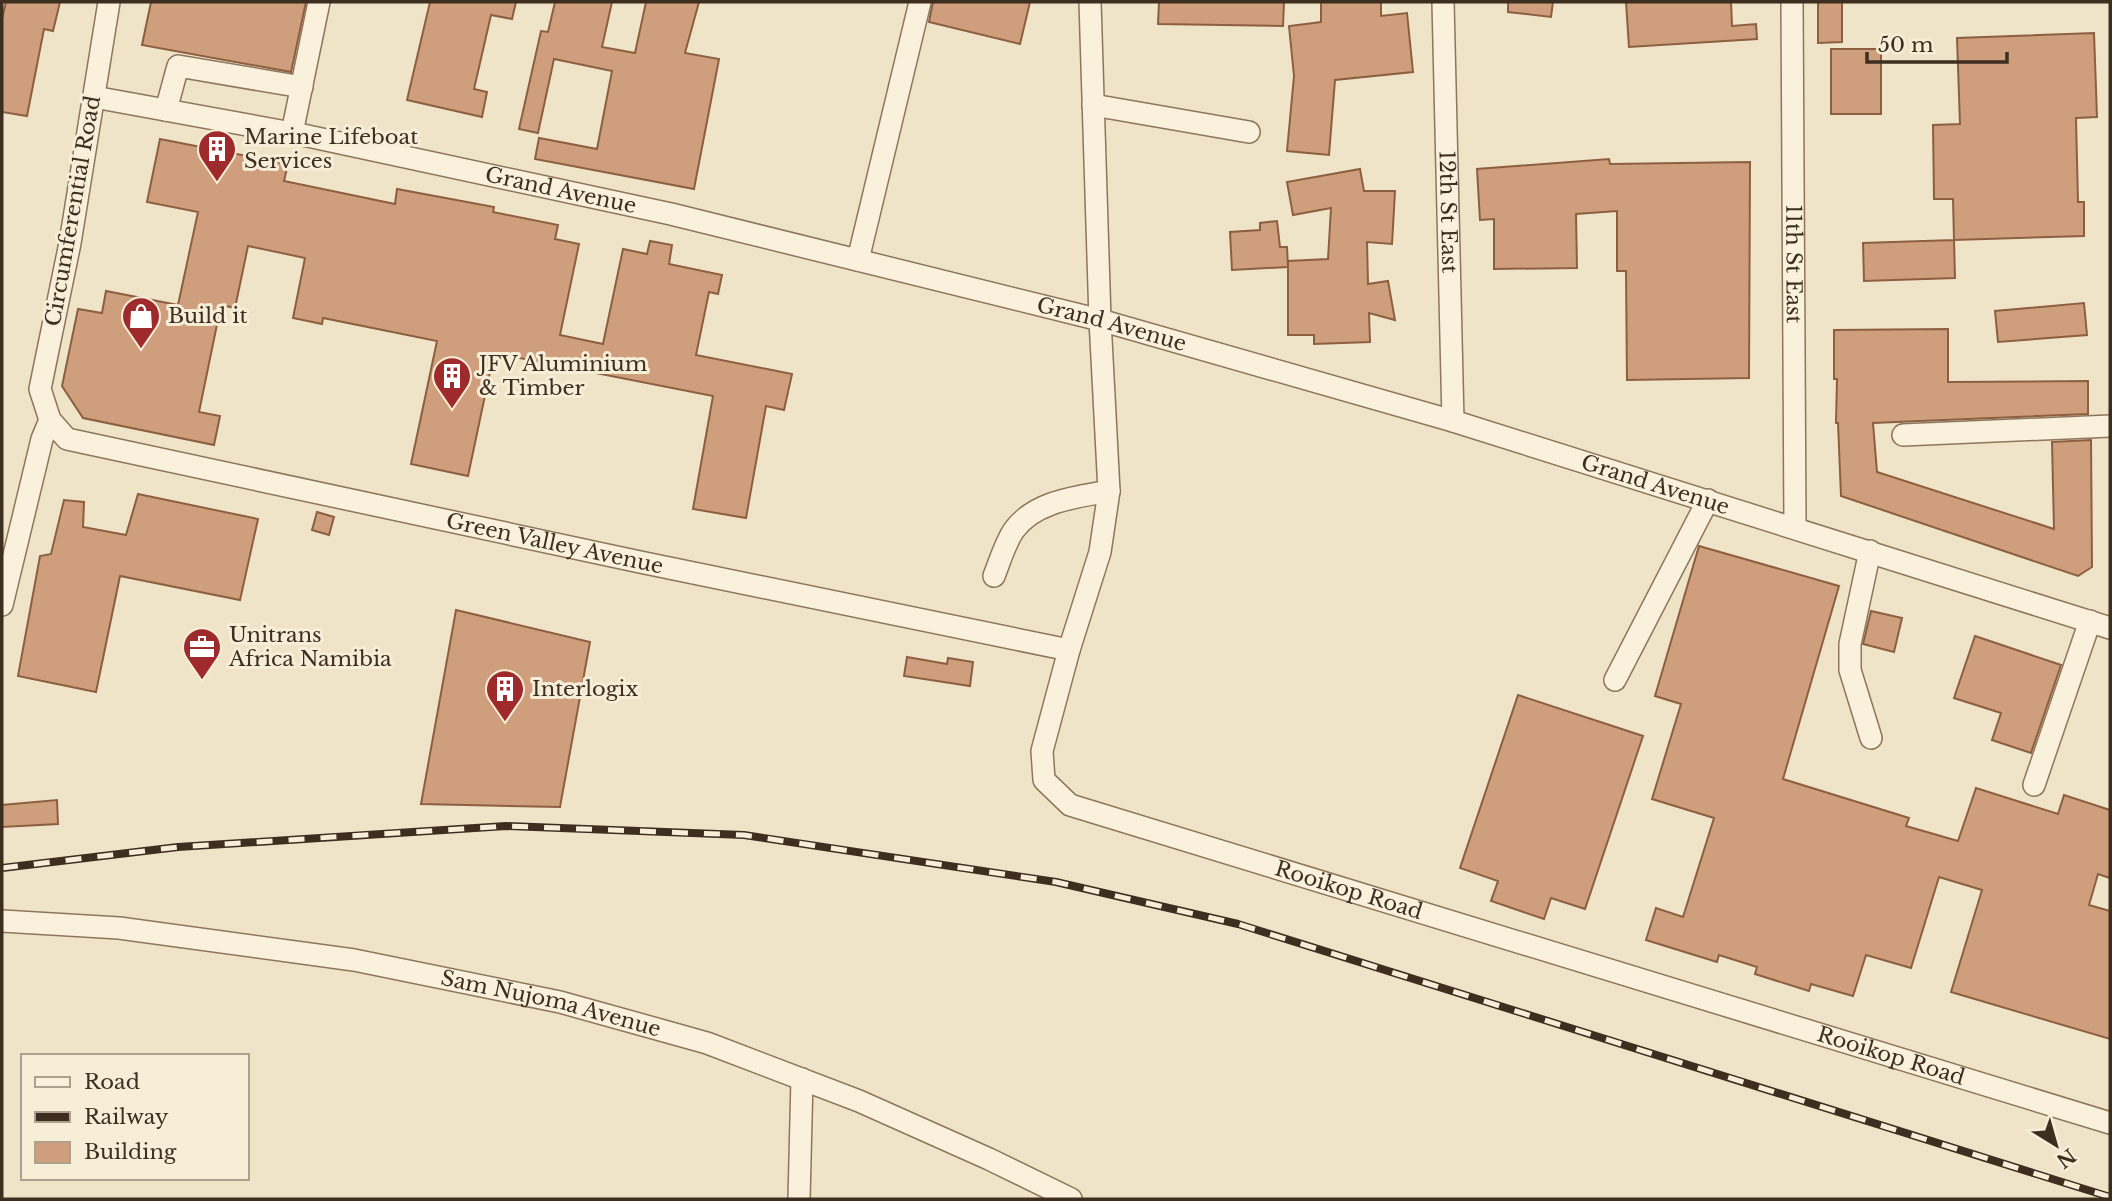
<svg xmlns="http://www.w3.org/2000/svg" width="2112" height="1201" viewBox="0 0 2112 1201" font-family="'Libre Baskerville',serif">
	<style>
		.building { fill: #cf9f7d; stroke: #8d5f41; stroke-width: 2 }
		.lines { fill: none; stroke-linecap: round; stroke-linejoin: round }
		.minor-casing { stroke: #8d765c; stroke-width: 24 }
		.minor { stroke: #faf1dc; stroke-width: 21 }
		.rail-casing { stroke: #3d2e20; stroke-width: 8 }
		.rail { stroke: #f7eed8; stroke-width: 5; stroke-dasharray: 16; stroke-linecap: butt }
		.labels { text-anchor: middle; stroke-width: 6; stroke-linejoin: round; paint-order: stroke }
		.poi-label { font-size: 21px; fill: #3d2e20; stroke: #f7eed8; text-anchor: start }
		.street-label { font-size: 21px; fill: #3d2e20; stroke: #f7eed8 }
	</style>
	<rect width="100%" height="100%" fill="#f0e4c8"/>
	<path class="building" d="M6,2H60L53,31L44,29L27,116L2,112V19Z
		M151,2H306L291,72L142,45Z
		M430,2H516L512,19L491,15L474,89L487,92L482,117L407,100Z
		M555,2H612L602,47L635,53L646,2H699L685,53L719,59L694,189L535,159L539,138L597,149L612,71L554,59L538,133L519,129L541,31L548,32Z
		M933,2H1030L1020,44L929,22Z
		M1159,2H1284L1283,26L1158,24Z
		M1321,2H1381V16L1407,13L1413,72L1335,80L1329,155L1287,151L1294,76L1289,26L1321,22Z
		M1508,2H1553L1551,17L1508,12Z
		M1626,2H1731L1732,26L1756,24L1757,39L1629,47Z
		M1818,2H1842V42L1818,43Z
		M2094,33L2097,117L2076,118L2078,202H2084V236L1954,240L1953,199H1934L1933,125L1960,124L1957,38Z
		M1831,49H1881V114H1831Z
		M160,139L288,164L284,181L395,204L397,189L494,207L493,212L558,225L555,239L579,244L560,335L603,344L623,249L647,254L650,241L672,245L669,264L722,275L718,294L709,292L696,355L792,374L784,410L766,406L746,518L693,509L713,396L494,353L468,476L411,464L437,341L323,318L322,324L293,318L305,258L248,246L235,308L221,305L199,412L220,416L214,445L83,418L62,386L78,309L102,313L106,291L178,305L198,212L147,202Z
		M1609,159L1610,164L1750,162L1749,378L1627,380L1626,271H1617V211L1576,214L1577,268L1494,269V219L1480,220L1477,169Z
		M1360,169L1364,191H1395L1392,244L1367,242L1368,284L1388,281L1395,320L1369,313L1370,342L1314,344V335H1288V261L1328,259L1331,208L1293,215L1287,182Z
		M1277,221L1280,247H1287L1288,267L1232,270L1230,232L1260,230V223Z
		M1954,240L1955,278L1864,281L1863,243Z
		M2084,303L2087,335L1998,342L1995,311Z
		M1948,329V382L2088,381V414L1873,423L1877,472L2054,529L2052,442L2091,440L2092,567L2078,576L1841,496L1838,423H1836L1837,379H1834V330Z
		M138,494L258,519L240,600L120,576L96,692L18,676L40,556L51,554L64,500L84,502L83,527L126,535Z
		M317,512L334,517L329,535L312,530Z
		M1699,546L1839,586L1783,779L1909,818L1906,826L1958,841L1976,788L2058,814L2064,795L2110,810V878L2098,874L2089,905L2110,911V1039L1951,992L1982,890L1939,877L1911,968L1866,955L1853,996L1811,984L1809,991L1755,974L1757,967L1719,955L1717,962L1646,940L1656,908L1683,917L1714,818L1652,799L1681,704L1655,696Z
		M456,610L590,642L560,807L421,804Z
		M1871,611L1902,618L1894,652L1863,644Z
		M1975,636L2061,665L2031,753L1992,740L2001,713L1954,698Z
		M907,657L947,664L948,658L973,662L970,686L904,676Z
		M1518,695L1643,736L1585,909L1551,898L1544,919L1491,901L1498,881L1460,868Z
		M57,800L58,824L2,827V805Z"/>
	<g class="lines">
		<defs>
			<g id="minor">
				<path id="s1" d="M109,2L70,243L40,389L50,420L67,439L640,562L1069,650"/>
				<path id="s2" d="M1090,2L1100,320L1109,491L1100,552L1069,650L1042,751L1044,780L1070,805L2110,1123"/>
				<path id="s3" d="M1443,2L1453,421"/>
				<path id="s4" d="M1792,2L1795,527"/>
				<path id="s5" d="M94,97L303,135L671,214L1100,320L1453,421L2110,628"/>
				<path d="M1093,105L1249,132"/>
				<path d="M166,110L178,66L302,87"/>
				<path d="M292,133L319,2"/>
				<path d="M858,260L920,2"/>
				<path d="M1903,435L2110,426"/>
				<path d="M1870,551L1850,644V670L1871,738"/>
				<path d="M994,576C1000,561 1005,543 1014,530C1035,501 1077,497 1109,491"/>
				<path d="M2,605L42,439L50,420"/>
				<path d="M1615,680L1708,500"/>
				<path d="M2034,785L2090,621"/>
				<path id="s6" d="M2,921L119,928L354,960L560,1002L707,1043L859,1101L989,1159L1071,1199"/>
				<path d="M799,1199L802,1079"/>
			</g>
		</defs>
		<use href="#minor" class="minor-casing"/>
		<use href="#minor" class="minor"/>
		<defs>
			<path id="rail" d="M2,868L178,847L506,826L744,835L1056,882L1238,924L2110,1197"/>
		</defs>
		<use href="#rail" class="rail-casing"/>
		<use href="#rail" class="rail"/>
	</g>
	<defs>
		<symbol id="building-pin" viewBox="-11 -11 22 30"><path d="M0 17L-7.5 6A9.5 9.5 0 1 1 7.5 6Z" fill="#9e2a2b" stroke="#f7eed8"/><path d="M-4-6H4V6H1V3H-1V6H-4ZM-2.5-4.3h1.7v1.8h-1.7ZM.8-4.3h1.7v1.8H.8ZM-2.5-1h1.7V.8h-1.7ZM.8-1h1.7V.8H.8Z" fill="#fff"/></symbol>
		<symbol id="shop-pin" viewBox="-11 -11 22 30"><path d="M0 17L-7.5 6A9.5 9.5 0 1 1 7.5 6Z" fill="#9e2a2b" stroke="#f7eed8"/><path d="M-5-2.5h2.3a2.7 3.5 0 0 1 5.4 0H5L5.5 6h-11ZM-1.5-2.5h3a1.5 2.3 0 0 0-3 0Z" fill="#fff"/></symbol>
		<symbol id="office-pin" viewBox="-11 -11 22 30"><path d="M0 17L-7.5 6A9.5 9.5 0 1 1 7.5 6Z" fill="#9e2a2b" stroke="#f7eed8"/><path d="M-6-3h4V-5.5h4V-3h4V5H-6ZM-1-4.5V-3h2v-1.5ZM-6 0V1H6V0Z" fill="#fff"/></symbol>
	</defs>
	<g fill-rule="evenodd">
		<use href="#building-pin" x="195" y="127" width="44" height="60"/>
		<use href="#shop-pin" x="119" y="294" width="44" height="60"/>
		<use href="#building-pin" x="430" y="354" width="44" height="60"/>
		<use href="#office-pin" x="180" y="625" width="44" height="60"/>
		<use href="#building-pin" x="483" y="667" width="44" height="60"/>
	</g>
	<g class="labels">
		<g class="poi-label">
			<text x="244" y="144">Marine Lifeboat<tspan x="244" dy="24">Services</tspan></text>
			<text x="168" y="323">Build it</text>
			<text x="479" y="371">JFV Aluminium<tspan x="479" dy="24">&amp; Timber</tspan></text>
			<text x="229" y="642">Unitrans<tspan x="229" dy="24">Africa Namibia</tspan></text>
			<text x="532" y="696">Interlogix</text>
		</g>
		<g class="street-label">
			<text dy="7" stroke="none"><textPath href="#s5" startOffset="476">Grand Avenue</textPath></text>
			<text transform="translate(73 211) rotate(-80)" y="7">Circumferential Road</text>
			<text dy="7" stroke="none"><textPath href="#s3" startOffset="210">12th St East</textPath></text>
			<text dy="7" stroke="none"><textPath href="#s4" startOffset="262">11th St East</textPath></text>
			<text dy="7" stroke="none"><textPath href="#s5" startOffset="1043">Grand Avenue</textPath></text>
			<text dy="7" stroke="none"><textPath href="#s5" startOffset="1610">Grand Avenue</textPath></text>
			<text dy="7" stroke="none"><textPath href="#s1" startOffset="950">Green Valley Avenue</textPath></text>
			<text dy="7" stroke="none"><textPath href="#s2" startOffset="1115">Rooikop Road</textPath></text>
			<text dy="7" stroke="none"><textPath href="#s6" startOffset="556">Sam Nujoma Avenue</textPath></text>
			<text dy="7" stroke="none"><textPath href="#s2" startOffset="1682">Rooikop Road</textPath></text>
		</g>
	</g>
	<rect width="2112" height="1201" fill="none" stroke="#3d2e20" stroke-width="7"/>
	<rect x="21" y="1054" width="228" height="126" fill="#f7eed8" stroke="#ada18e" stroke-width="2"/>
	<rect x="35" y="1077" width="35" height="10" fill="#faf1dc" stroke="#ada18e" stroke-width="2"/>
	<text x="84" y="1089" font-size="21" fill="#3d2e20">Road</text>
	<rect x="35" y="1112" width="35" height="10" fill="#3d2e20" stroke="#ada18e" stroke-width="2"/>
	<text x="84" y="1124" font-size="21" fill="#3d2e20">Railway</text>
	<rect x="35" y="1142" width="35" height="21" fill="#cf9f7d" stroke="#ada18e" stroke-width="2"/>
	<text x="84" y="1159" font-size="21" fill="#3d2e20">Building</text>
	<g transform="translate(2056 1145) rotate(143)" stroke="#f7eed8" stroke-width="5" paint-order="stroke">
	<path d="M0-5L12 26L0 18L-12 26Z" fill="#3d2e20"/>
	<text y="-10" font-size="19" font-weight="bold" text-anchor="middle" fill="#3d2e20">N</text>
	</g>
	<path d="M1867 52v10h140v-10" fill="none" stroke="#3d2e20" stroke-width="3.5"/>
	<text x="1878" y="52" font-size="21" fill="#3d2e20" stroke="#f7eed8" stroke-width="5" paint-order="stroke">50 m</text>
</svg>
